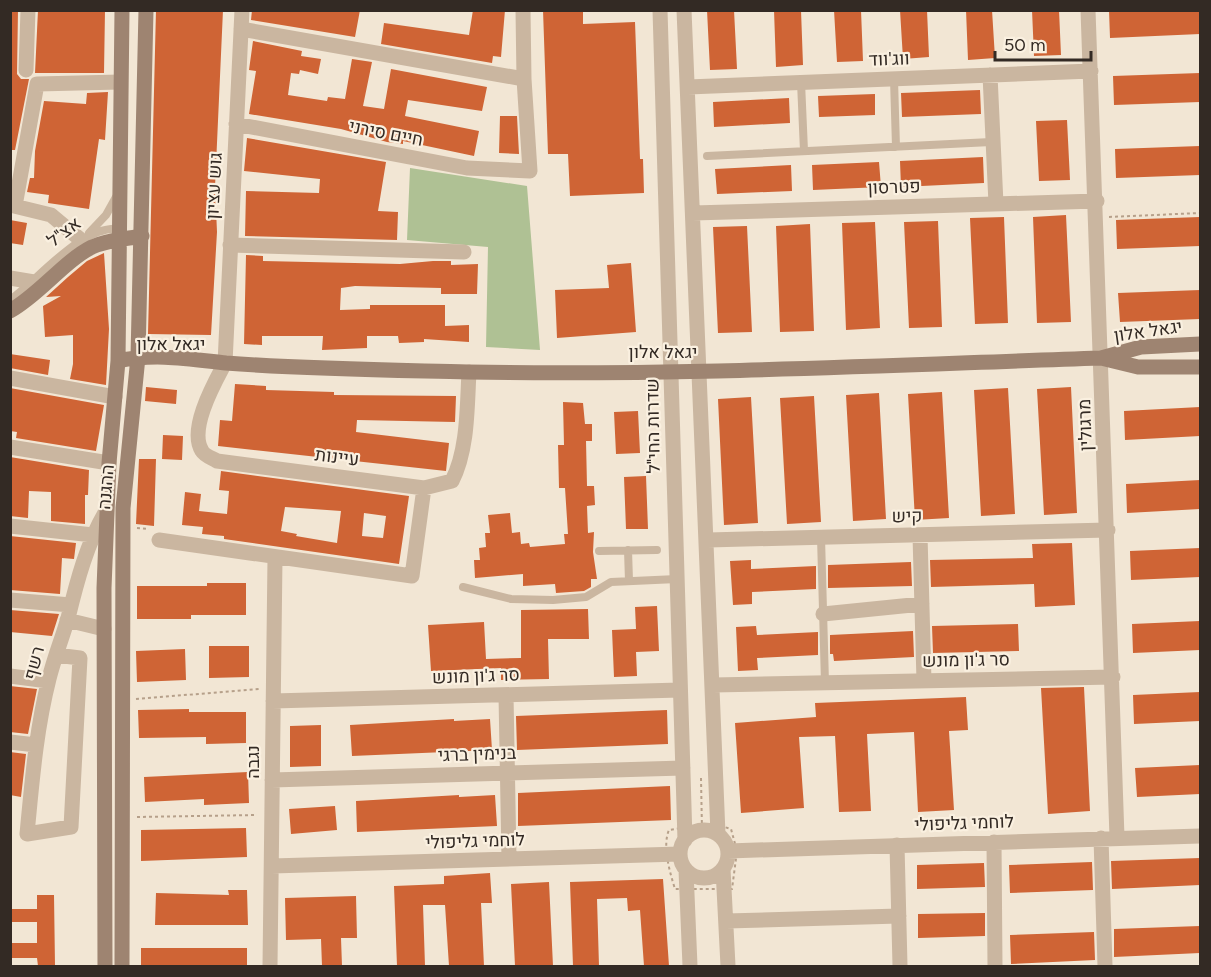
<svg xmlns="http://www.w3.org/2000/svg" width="1211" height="977" viewBox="0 0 1211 977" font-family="Figtree,Heebo,sans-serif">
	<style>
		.green { fill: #afc194 }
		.building { fill: #cf6435; fill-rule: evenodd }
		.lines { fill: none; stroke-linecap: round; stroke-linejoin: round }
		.path { stroke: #b6a08a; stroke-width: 2; stroke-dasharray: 3 3; stroke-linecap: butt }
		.lane { stroke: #cab6a0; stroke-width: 8 }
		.street { stroke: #cab6a0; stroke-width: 15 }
		.secondary { stroke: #9e8471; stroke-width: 15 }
		.labels { text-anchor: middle; stroke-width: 4.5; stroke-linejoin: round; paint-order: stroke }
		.street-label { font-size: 18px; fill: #332a24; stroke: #faf0e0 }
	</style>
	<rect width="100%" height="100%" fill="#f2e6d4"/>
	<path class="green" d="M410,168L527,186L540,350L486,347L488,247L407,240Z"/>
	<path class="building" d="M10,10H18L17,74L21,79H29L15,150H10Z
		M38,10H105L104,73H35Z
		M156,10H223L215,187L217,232L211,335L148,334Z
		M252,10H360L355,37L251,20Z
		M473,10H505L501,57L493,56L492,63L381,44L384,23L469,35Z
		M543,10H583V24L635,22L640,159H643L644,193L570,196L568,154H548Z
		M707,10H734L737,69L710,70Z
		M774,10H801L803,65L776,67Z
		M834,10H861L863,61L837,62Z
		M900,10H927L929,57L903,59Z
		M966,10H992L995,58L968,60Z
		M1032,10H1059L1061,55L1034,56Z
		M1109,10H1200V34L1110,38Z
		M253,41L302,51L301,56L321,59L318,74L300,70L299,74L291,73L288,95L327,101L328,97L345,99L352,59L372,62L363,106L384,109L391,69L487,87L482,111L408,100L405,116L479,131L474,156L403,141V144L387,142L341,129L249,114L256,71L249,70Z
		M1200,73V102L1114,105L1113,76Z
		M980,90L981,114L902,117L901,93Z
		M108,92L105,140L99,139L89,209L48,203L49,195L27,192L30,178H34L35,151L44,101L86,104L87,93Z
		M875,94V115L819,117L818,96Z
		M789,98L790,123L714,127L713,102Z
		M500,116H517L519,154L499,153Z
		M1067,120L1070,180L1039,181L1036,121Z
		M247,138L386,162L378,211L398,212L397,240L245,236L246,191L319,193L320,179L244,171Z
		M1200,146V175L1116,178L1115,149Z
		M983,157L984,183L901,187L900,161Z
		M879,162L881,187L813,190L812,165Z
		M791,165L792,191L717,194L715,169Z
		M1066,215L1071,322L1037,323L1033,217Z
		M1004,217L1008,323L975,324L970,218Z
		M1200,217V246L1117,249L1116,220Z
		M10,220L27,223L23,245L10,243Z
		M938,221L942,327L909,328L904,222Z
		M875,222L880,328L846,330L842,223Z
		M810,224L814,331L780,332L776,226Z
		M747,226L752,332L718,333L713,227Z
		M104,253L109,329L106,385L70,379L73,364V335L45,337L43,306L61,296L46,297L68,277L87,261Z
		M246,255L263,256V261L400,264L433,261H451V265L478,264L477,294H441V288L355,286L341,288L340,310L370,309V305H445V326L469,325V342L424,339V342L399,343L398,336H367V348L322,350L323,336H262V345L244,344Z
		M631,263L636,332L557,338L555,290L609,288L607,265Z
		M1200,290V319L1120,322L1118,293Z
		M10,354L50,360L48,375L10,368Z
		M235,384L266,386V390L334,392V395L456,396L455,422L357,420L356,432L449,443L446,471L218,446L220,420L232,421Z
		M146,387L177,390L176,404L145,401Z
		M1071,387L1077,513L1044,515L1037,389Z
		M10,388L104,405L96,451L16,438L17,432L10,431Z
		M1008,388L1015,514L981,516L974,390Z
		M942,392L949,518L915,520L908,394Z
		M879,393L886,519L853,521L846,395Z
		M814,396L821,522L787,524L780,398Z
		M751,397L758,523L724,525L718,399Z
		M563,402L583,403L585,424H592V441H586L587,486H594L595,505L587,506L588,533L594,532L593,552L597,579H591V587L584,591L556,593L555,584L523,586V574L475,578L474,560H480L479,548L486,547L485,533H490L488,515L510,513L512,533L520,532L521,544L529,543L530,547L565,544L564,534H568L565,488H559L558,445H564Z
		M1200,407V436L1125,440L1124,411Z
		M638,411L640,453L616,454L614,412Z
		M163,435L183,436L182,460L162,459Z
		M10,457L89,470L88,495H85V524L51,521V492L29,491L28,518L10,516Z
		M139,459H156L154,526L136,524Z
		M221,471L409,496L399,564L224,539V536L202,534L203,527L182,525L185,492L201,494L199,511L227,514L229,491L219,490ZM285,507L341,511L337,543L296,536L297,534L281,531ZM364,513L386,516L383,538L362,536Z
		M646,476L648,529H626L624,477Z
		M1200,480V509L1127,513L1126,484Z
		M10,536L76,543L74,559L62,558L60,594L10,590Z
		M1072,543L1075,605L1035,607L1034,584L931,587L930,560L1033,558L1032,544Z
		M1200,548V577L1131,580L1130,551Z
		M751,560V569L816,566V589L752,592V604L733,605L730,561Z
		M911,562L912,586L828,588V565Z
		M207,583H246V615H191V619H137V586H207Z
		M657,606L659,651L636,652L637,676L614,677L612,630L636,629L635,607Z
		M588,609L589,639H548L549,679L501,680V668L431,671L428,625L484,622L486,659L521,658V610Z
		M10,610L59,614L52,636L10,632Z
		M1200,621V650L1133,653L1132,624Z
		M1018,624L1019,651L933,653L932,626Z
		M756,626L757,635L818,632V655L757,658L758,670L738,671L736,627Z
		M913,631L914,657L834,661L833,654H830V635Z
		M209,646H249V677L209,678Z
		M185,649L186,680L137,682L136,651Z
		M10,686L37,689L28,734L10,732Z
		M1084,687L1090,811L1048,814L1041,688Z
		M1200,692V721L1134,724L1133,695Z
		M966,697L968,730L949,731L954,810L918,812L914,732L867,734L871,811L839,812L835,736L799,737L804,808L741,813L735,723L816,717L815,703Z
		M189,709V712H246V743L206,744V737L139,738L138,710Z
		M667,710L668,744L517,750L516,716Z
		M454,719V721L490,719L492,750L352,756L350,725Z
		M321,725V766L290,767V726Z
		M10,752L26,754L21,797L10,795Z
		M1200,765V794L1137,797L1135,768Z
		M248,772L249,803L204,805V799L145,802L144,777Z
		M670,786L671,820L518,826V793Z
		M459,795V797L495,795L497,826L357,832L356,801Z
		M335,806L337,830L291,834L289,809Z
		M246,828L247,857L141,861V830Z
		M1200,858V885L1112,889L1111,861Z
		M1092,862L1093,890L1010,893L1009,865Z
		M984,863L985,887L917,889V865Z
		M490,873L492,903H481L484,966H449L445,905H423L425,966H397L394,886L444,884V876Z
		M663,879L669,966H644L640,910L628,911L627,898L597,899L599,966H573L570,882Z
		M549,882L553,966H515L511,884Z
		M228,890H247L248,925H155L156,893L229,895Z
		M37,895H54L55,966H38L37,958H10V943H37V922H10V909H37Z
		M356,896L357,938H341L342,966H322L321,939L286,940L285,898Z
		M985,913V936L918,938V914Z
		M1200,926V953L1114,957V929Z
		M1094,932L1095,960L1011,964L1010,935Z
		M141,948H247V966H141Z"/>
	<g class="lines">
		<path class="path" d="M1109,217L1200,213
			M137,528L149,529
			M136,699L259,689
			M701,778L702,830
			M137,817L257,815
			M702,825H718L731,829L737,851L732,889H675C670,873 662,846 669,830Z"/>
		<path class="lane" d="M894,79L896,147
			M801,82L804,151
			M707,156L991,142
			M89,233L106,215L116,197
			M10,300C39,279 82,224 120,229
			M821,537L825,683
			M628,550L629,581
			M599,551L657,550
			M463,587L511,599L553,600L586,597L611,582L677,579"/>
		<path class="street" d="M242,10L225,363C215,382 188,429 202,451C205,456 212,458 217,461L424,488L452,481C468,450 467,407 469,372
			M660,10L685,840
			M684,10L718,834
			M1088,10L1117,837
			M241,29L524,79
			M26,70L28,10
			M990,75L996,204
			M688,87L1091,71
			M236,124L467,168L530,171L524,79L523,10
			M10,205L51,215L81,240
			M15,206L37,84L120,82
			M693,213L1097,201
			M230,245L464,252
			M10,278L34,282
			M10,378L115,397
			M10,447L109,463
			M10,526L93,535
			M920,535L924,681
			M159,540L412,576L424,488
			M708,540L1108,530
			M10,600L71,605
			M823,614L922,604
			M67,620L104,629
			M56,655L80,658L71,827L27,834C32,782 36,730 49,679C54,658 62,639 68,618C77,581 87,543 106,511
			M10,676L48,681
			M713,685L1113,677
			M506,695L509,859
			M273,701L680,690
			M10,742L36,745
			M272,780L683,768
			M680 854a24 24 0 1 1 48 0a24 24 0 1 1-48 0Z
			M1101,838L1105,966
			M994,842L995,966
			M897,845L900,966
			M728,851L1200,836
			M272,866L680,854
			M723,869L728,966
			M686,870L690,966
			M726,921L899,916
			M270,966L275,558"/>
		<path class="secondary" d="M10,311C40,294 63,262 92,247C107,240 125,239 142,236
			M1101,358L1138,367H1200
			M118,361C155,353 189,359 226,363C304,369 389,370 468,372C679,376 890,365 1101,358L1141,347L1200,344
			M105,966L104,588L109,463L118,361L122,10
			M122,966L123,508L138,357L146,10"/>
	</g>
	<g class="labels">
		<g class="street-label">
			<text transform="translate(889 59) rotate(-2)" y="6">ווג'ווד</text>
			<text transform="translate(386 133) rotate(11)" y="6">חיים סירני</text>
			<text transform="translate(214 186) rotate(-87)" y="6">גוש עציון</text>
			<text transform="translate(894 187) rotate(-2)" y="6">פטרסון</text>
			<text transform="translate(64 232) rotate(-37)" y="6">אצ"ל</text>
			<text transform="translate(1148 331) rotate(-8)" y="6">יגאל אלון</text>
			<text x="171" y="350">יגאל אלון</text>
			<text x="663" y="358">יגאל אלון</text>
			<text transform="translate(1085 425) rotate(-92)" y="6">מרגולין</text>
			<text transform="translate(653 426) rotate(-91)" y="6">שדרות החי"ל</text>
			<text transform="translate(337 457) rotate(7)" y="6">עיינות</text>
			<text transform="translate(106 487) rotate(-85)" y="6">ההגנה</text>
			<text transform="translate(907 516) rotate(-1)" y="6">קיש</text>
			<text transform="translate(966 660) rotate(-1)" y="6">סר ג'ון מונש</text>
			<text transform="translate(34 663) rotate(-75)" y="6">רשף</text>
			<text transform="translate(476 676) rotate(-2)" y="6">סר ג'ון מונש</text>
			<text transform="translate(477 754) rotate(-2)" y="6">בנימין ברגי</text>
			<text transform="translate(253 762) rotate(-90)" y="6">נגבה</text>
			<text transform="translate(964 823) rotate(-2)" y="6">לוחמי גליפולי</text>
			<text transform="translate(475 841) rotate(-2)" y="6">לוחמי גליפולי</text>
		</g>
	</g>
	<rect width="1211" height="977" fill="none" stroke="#332a24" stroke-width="24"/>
	<path d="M995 51v9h96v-9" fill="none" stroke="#332a24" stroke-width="3"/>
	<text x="1004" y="51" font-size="18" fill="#332a24" stroke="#faf0e0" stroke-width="4.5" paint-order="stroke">50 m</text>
</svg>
